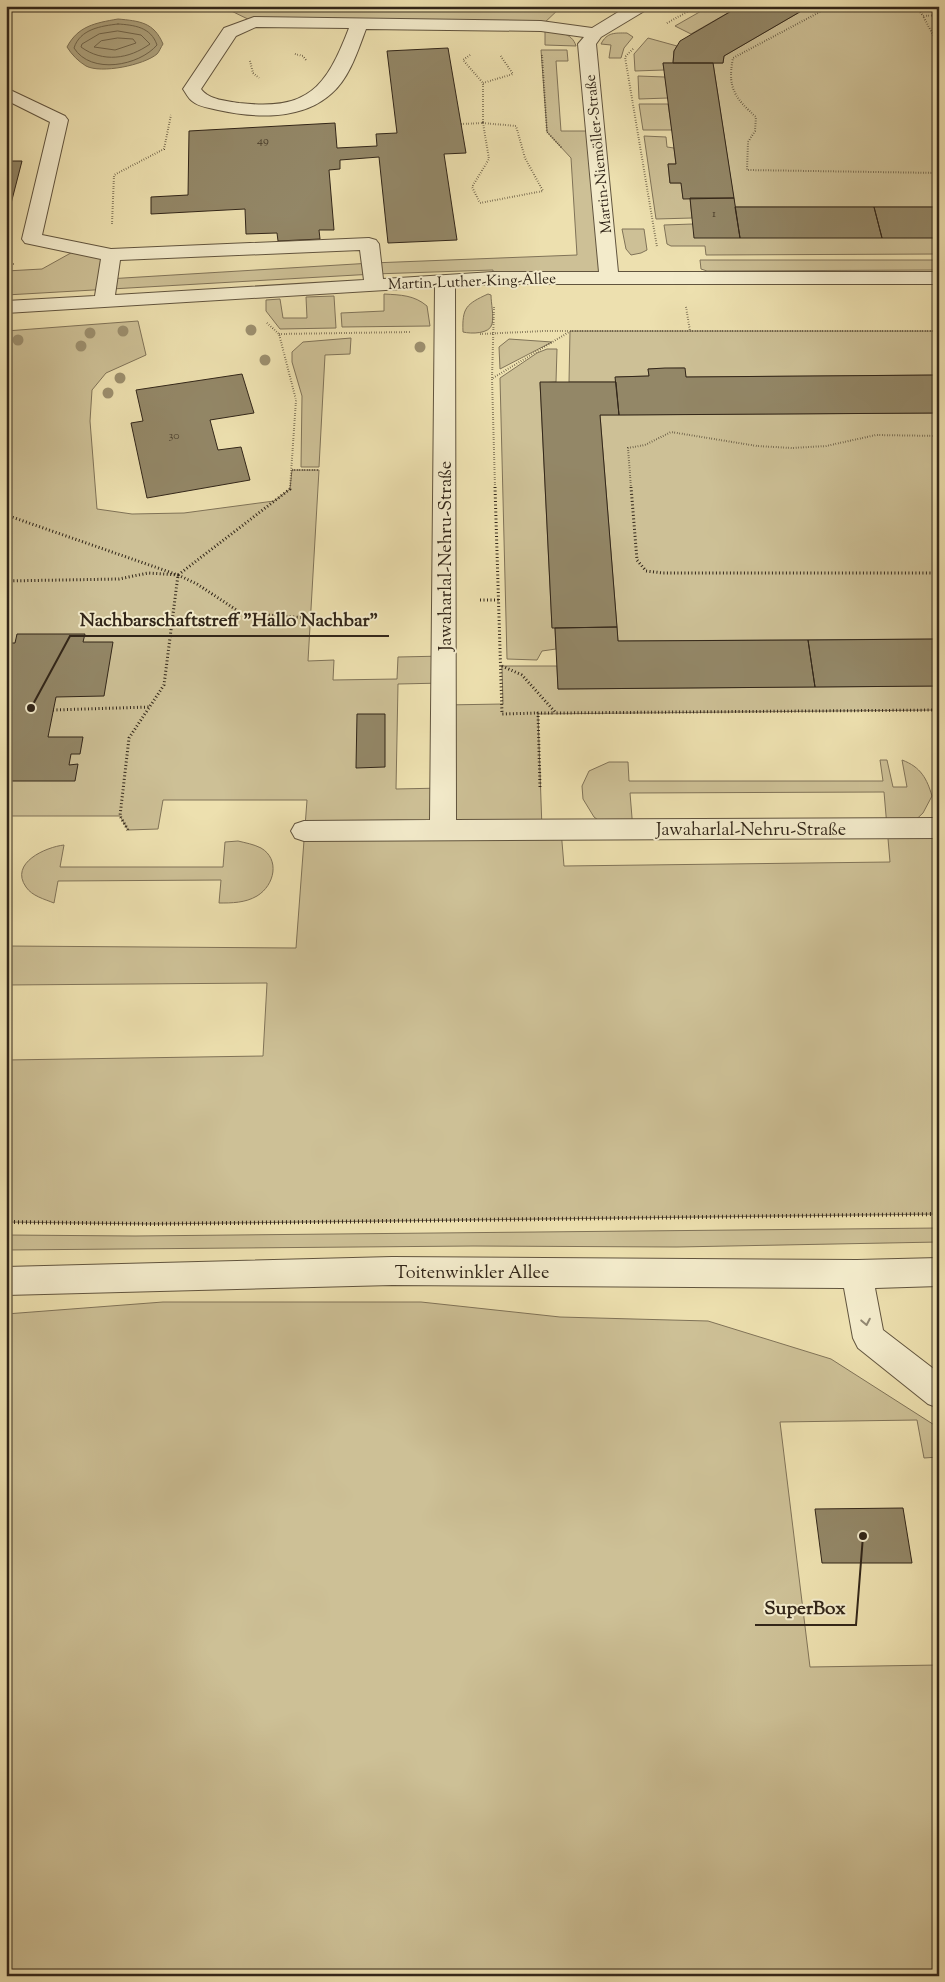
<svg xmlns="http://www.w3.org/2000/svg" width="945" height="1982" viewBox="0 0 945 1982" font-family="'Sorts Mill Goudy',serif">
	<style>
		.green { fill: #cdc096; stroke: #807358 }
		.water { fill: #ada17c; stroke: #7c7054 }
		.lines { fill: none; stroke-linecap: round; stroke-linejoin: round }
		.shore { stroke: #70644a; stroke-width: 1 }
		.building { fill: #938767; stroke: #322619 }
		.minor-casing { stroke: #61543e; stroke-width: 2 }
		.path-far2 { stroke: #322619; stroke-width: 2; stroke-dasharray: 0.5 2; stroke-linecap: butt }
		.path-far1 { stroke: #322619; stroke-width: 3; stroke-dasharray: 1 2.5; stroke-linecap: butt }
		.path { stroke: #322619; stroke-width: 4; stroke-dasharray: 1 3; stroke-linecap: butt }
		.minor { fill: #f3ebcb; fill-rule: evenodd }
		.tree { fill: #9c8f6e }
		.oneway { stroke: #928872 }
		.labels { text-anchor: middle; stroke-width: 4; stroke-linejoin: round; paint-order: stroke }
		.far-number-label { font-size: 12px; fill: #4a3e2c }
		.far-street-label { font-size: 15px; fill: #322619; stroke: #f3ebcb }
		.street-label { font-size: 18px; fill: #322619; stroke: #f3ebcb }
		.leader { fill: none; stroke: #322619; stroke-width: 2 }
		.callout-dot { fill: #322619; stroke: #f3ebcb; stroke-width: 2 }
		.callout-label { font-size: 19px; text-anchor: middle; font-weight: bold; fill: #322619; stroke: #f3ebcb; stroke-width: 4; stroke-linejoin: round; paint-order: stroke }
	</style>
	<rect width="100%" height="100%" fill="#ede0af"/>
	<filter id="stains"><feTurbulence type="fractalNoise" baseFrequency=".004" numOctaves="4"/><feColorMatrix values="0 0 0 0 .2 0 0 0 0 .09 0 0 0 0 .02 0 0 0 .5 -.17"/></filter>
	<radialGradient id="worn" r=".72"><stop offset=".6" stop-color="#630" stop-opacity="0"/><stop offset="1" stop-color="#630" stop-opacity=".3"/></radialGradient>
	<path class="green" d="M221,6H261V11L309,10L310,6H562L541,26L254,22Z
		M710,6H740L691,34L675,26Z
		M810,6H939V21H935L939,30V207H735L713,63H723L724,56Z
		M545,30C557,32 572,32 576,46L545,45Z
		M627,33L633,37L624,48L621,58H609L611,45L601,44C607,32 615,33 627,33Z
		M648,38L677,46L674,51L673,63H663L664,70L635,71L634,54Z
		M541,50H567L568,61H556L561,131H597L609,277L493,278V270L374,274L6,295V271L42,269L78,249L111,255L107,279L372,263L577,255L571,158L547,132Z
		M638,76L665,77L668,98L639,99Z
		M639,104H668L672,130H643Z
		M644,136L666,137L667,147L674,148L676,164H668L670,183H681L683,198H690L692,218L656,219Z
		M693,224L939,238V254L706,255L705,246H671L667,244L664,225Z
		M622,229H644L647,250L641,253L631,255L626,249Z
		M700,260H939V270L707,271L701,269Z
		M384,294C401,295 414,295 427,306L430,326L342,327L341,313L384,311Z
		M488,294L491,295C491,303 494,316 492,324C490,334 471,334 463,332C462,308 466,304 488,294Z
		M334,296L336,328L280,329L266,311V300L280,299L283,318H307L306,297Z
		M138,321L146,355L106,373L92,390L90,421L97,509L132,514L184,513L274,501L290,489L292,470H319L308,661L334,660L333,680L397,679L398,657L445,656L444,683L398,684L396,789L443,788L444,705L503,704L502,666H557L558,689L939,686V710L538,714L542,829L561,830L564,866L890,862L884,792L630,793L633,830L610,829L594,817L583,799L582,786L589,771L609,762H628L629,781H883L880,760H887L893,787H907L902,760C921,767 927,779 932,796L923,813L907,828H939V1214L152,1224L6,1222V1060L263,1056L267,983L6,985V946L296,948L307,800H163L158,829L128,830L120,816H6V331Z
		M570,331H939V375L686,377L684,368L648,369L649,376L616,377V382H569Z
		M351,338L350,354L325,355L319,467H301L302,396L292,362V352L303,342Z
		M509,339L552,342L500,369L499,347Z
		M547,349H557L556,382L540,383L552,627L555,628L556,649L542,651L537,660L507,659L500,378L537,353Z
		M938,413L939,639L618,641L600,415Z
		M238,841C246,843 253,844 261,848C280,859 275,885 257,896C245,903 232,903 219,903L221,880L58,881L54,903C44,899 32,896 26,887C9,863 46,847 64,845L60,867H223L225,842Z
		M939,1228V1242L677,1247L473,1246L6,1250V1235L135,1236Z
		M163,1302H421L560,1317L708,1321L831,1359L939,1428V1457L924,1458L917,1420L780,1422L810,1667L939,1665V1976H6V1314Z"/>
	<path class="water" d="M118,19C139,21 154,22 163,44C161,47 159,52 157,54C144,65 101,74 86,66C78,61 72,55 67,47C78,26 95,23 118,19Z"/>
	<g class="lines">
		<path class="shore" d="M118,24C134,25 151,27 157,45C139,66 91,75 74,48C80,29 101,26 118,24Z
			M118,31L141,35L150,44C129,59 103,63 81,47L82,44L99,34Z
			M118,38L133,39L136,43L115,50L94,47L101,41Z"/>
	</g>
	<path class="building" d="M261,6H310V10L260,11Z
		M740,6H810L724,56L723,63H673L674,51L680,41Z
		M448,48L466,153L444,154L457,240L388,243L379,157L340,160V169L329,170L334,230H319L320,239L278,241L277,233L246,234L245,209L151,214V197L188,195L189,131L335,123L337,148L377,146L376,134L397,133L387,51Z
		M663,63H713L734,198L683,199L681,183H670L668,164H676Z
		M6,161H22L6,223Z
		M690,198H734L740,238H694Z
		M735,207H874L882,238H740Z
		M874,207H939V238H882Z
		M665,368H685L686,377L939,375V417L938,413L619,415L615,377L649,376L648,369Z
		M242,374L254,413L210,420L218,450L241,447L250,480L147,498L131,423L143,421L136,390Z
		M540,382H616L619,415H600L617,627L552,628Z
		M617,627L618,641L808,640L815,687L558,689L555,628Z
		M17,634H85L83,642H113L104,696L56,697L48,737H83L80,754H71L69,765L78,764L75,781H6V643H15Z
		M939,639V686L815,687L808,640Z
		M357,714H385V767L356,768Z
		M903,1508L912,1563H822L815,1509Z"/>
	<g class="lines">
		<defs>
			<path id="minor" d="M628,6H648L646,10L601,37L596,44L618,272H939V284H493L455,286L456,820L939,818V838L304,841L295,838L291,831L295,824L304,821L430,820L435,287L6,313V301L95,296L101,259L25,243L22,239L50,122L6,100V88L65,116L68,120L42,235L111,249L369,238L376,240L379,244L383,279L493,272H599L578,44L584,37L541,31L366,29C358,50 350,77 332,93C302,121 254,118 218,110C210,108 199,107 192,101C188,98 186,93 183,89L224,28L254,17L541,21L592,28ZM256,27L349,28C326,88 308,111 239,103C227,101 209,100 201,89L236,36ZM360,250L364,280L115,295L120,260Z
				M392,1257L857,1260L939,1258V1286L875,1288L883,1330L939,1373V1408L928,1404L858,1348L853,1338L844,1288L392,1285L6,1295V1267Z"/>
		</defs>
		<use href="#minor" class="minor-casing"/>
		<path class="path-far2" d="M831,6L733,58C727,88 735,98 756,117L755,131L748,142L747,170L939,173
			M916,6L923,16
			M6,11L15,6
			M939,15L923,16L939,46
			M667,23L698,6
			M633,49L625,57L657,247
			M295,54L303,56L306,60
			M470,55L463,60L483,83V123
			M542,55L547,132L562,148
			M250,61L253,73L259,78
			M483,83L513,74L500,55
			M483,123L516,126L525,158L543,191L480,203L472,187L489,159Z
			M461,124L483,123
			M112,224L114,175L164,149L171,115
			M6,264H14
			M494,307L492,378L495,488
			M686,307L690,331
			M267,323L279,334L296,400L290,488
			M279,334L411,332
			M480,334L545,331H939
			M493,378L569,332
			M292,470H319
			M631,488L628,448L645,445L671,432L757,446L792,448L826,446L876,435L939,436"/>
		<path class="path-far1" d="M495,487L502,714L538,713
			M631,487L637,560L646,571L663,573H939
			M6,515L178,575L148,573L119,579L6,581
			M178,575L197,584L241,613L347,621
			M480,600H500
			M502,666L522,675L556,713L939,710
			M53,710L149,707
			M936,751H939
			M540,787L538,713H555
			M128,830L120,816L129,738L164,685L178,575L290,489V487"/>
		<path class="path" d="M6,1222L152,1224L939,1214"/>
		<use href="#minor" class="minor"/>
	</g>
	<g class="tree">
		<circle cx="251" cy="330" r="5.5"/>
		<circle cx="123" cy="331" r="5.5"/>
		<circle cx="90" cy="333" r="5.5"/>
		<circle cx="18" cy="340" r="5.5"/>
		<circle cx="81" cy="346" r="5.5"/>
		<circle cx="420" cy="347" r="5.5"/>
		<circle cx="265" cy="360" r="5.5"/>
		<circle cx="120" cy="378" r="5.5"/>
		<circle cx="108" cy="393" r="5.5"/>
	</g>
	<defs><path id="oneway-chevron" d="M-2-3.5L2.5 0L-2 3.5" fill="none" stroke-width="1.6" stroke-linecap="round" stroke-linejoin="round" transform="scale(1.25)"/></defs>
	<use class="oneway" href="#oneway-chevron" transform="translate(866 1322) rotate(79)"/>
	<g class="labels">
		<g class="far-number-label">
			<text x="263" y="144">49</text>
			<text x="714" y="217">1</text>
			<text x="174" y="439">30</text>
		</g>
		<g class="far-street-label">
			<text transform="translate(598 154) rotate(-96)" y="5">Martin-Niemöller-Straße</text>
			<text transform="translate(472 281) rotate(-2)" y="5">Martin-Luther-King-Allee</text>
		</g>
		<g class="street-label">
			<text transform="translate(445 556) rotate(-90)" y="6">Jawaharlal-Nehru-Straße</text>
			<text x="751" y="835">Jawaharlal-Nehru-Straße</text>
			<text x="472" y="1278">Toitenwinkler Allee</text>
		</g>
	</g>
	<path class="leader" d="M31 708L70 636H389M863 1536L856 1625H755"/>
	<g class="callout-dot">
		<circle cx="31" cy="708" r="5"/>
		<circle cx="863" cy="1536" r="5"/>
	</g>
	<g class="callout-label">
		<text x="229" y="626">Nachbarschaftstreff "Hallo Nachbar"</text>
		<text x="805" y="1614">SuperBox</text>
	</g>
	<rect width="945" height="1982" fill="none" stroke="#ede0af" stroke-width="25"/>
	<rect x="8" y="8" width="930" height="1967" fill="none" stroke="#322619" stroke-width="2.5"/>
	<rect x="12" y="12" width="920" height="1957" fill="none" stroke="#322619"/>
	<rect width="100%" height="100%" filter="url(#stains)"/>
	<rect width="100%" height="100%" fill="url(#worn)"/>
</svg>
